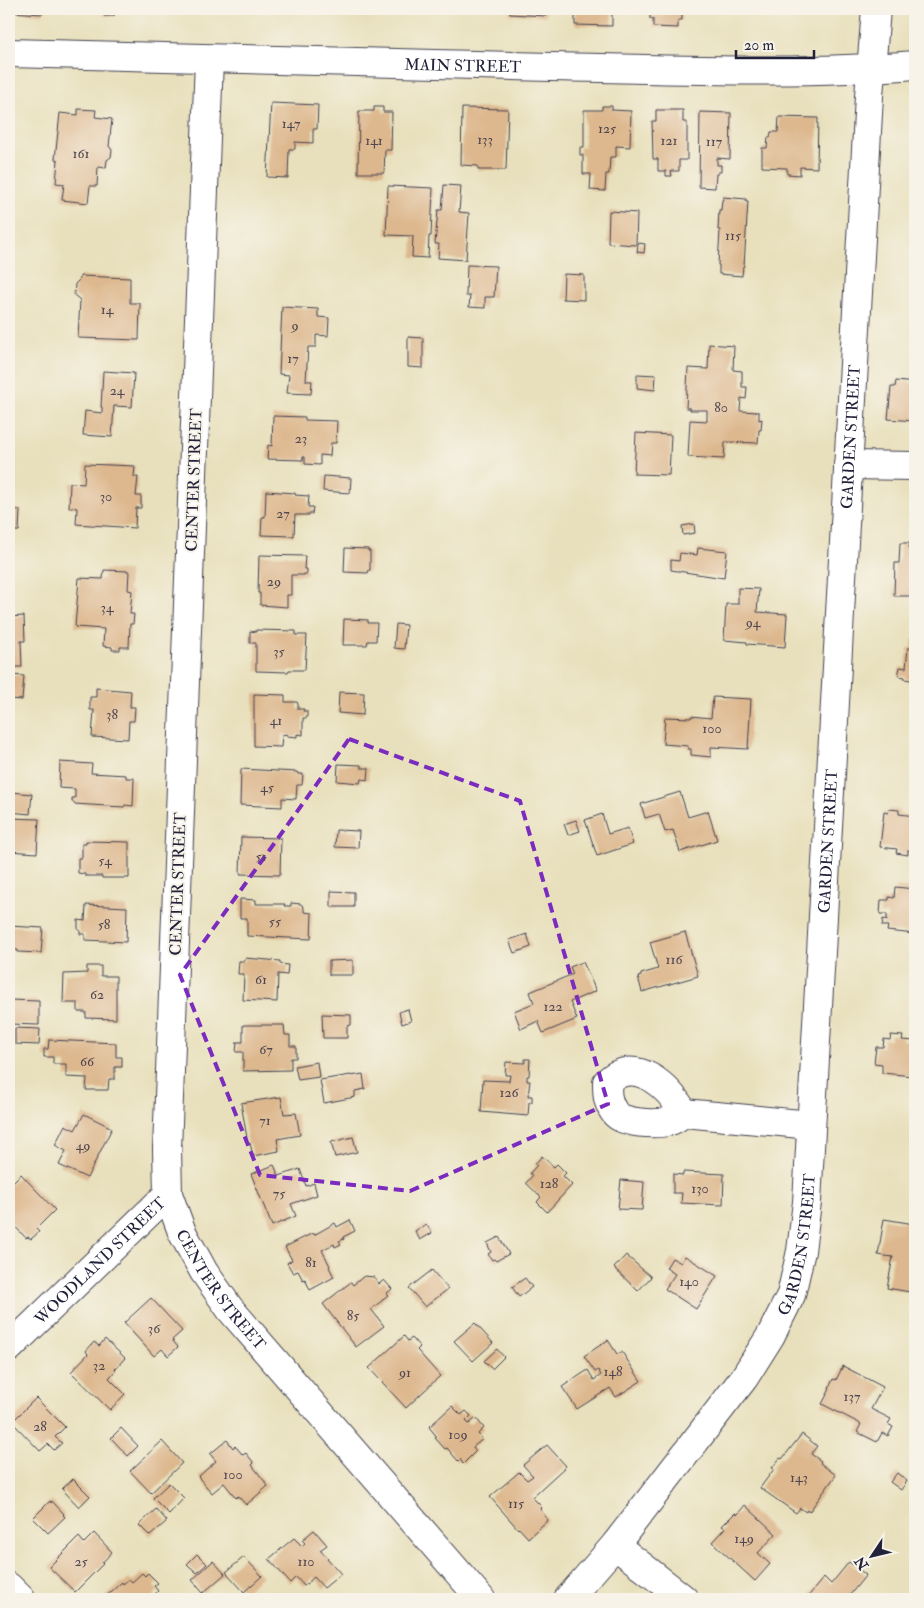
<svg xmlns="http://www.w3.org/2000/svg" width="924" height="1608" viewBox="0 0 924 1608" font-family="'IM FELL Double Pica',serif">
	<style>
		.building { fill: #ddb78d }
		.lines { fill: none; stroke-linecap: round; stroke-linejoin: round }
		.minor-casing { stroke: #403e4e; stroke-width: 30 }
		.minor { stroke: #fff; stroke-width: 28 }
		.marked { fill: none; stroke: #7b2cbf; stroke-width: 4; stroke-dasharray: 10 6; stroke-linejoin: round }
		.labels { text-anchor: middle; stroke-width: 4; stroke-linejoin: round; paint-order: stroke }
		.number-label { font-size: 14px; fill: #514750 }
		.street-label { font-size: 16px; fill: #22223b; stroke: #f7f3e8 }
	</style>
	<rect width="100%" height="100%" fill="#f7f3e8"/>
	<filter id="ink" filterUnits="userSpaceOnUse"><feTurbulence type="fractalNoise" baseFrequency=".02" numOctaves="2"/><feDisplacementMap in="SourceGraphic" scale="10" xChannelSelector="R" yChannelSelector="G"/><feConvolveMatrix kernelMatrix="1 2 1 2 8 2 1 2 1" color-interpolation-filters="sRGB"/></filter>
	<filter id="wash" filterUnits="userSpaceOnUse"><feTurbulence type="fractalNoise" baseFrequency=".0096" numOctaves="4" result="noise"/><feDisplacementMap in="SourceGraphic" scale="20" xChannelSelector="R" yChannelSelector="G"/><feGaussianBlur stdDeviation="1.12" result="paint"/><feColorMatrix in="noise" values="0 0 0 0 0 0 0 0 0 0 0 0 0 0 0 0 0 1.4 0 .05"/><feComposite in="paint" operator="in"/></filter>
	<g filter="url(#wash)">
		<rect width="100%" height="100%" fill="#e8e0bc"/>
		<g id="blocks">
			<path class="building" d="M10,9H43V14L10,12Z
				M105,9H114V16H104Z
				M510,9H546V16L510,14Z
				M575,9H612V26L575,25Z
				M650,9H682V20H678V28L653,27V19H650Z
				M701,9H727V12L701,11Z
				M271,103L318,105L317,129H313V143L295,142V149H289L288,178L267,177Z
				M602,106H612V110L631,111L630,147L616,146V157H610L609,174H606L605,191L590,190L591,174H583V155H580V147H584V110H602Z
				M374,107H383V112H392L391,150H385L384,173H358L359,111H374Z
				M462,108L508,109L506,170H478V166L461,165Z
				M78,109L96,110L95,117L112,119L109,146L112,150L111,157L107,160L106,168L98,167L97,186H90L88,203L62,200L64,184L56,183L58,160L55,159L60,113L78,115Z
				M656,110H683V122H687V160H679V171H671L672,176H666V171H658V159H653L652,121H656Z
				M700,112L731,113L730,159L717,158V165H721V172H718V174H716L715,188L699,187Z
				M779,117L818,118L817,168L800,167V175L787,174V168L762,167V148H767L768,137L770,138L771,132H778Z
				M444,185L461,186L459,212L469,213L466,260L438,258L439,244H435L438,210H442Z
				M388,186L433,188L431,236H429L428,258L412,257L413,236L386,235Z
				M723,197L746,199V201H748L744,266H743L742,276L719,274V265H718L720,230H718L719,210H721L722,200H723Z
				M609,211L637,213L636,245L608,243Z
				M638,243L645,244L644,253L637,252Z
				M467,265L496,266L494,297H485V308L469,307L470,296H466Z
				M564,274L584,275V300L563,299Z
				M80,276L130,278V303H140L139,340L78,338L80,300L74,295L75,284L80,279Z
				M282,307L318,309V317L329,318L328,336L316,335V347H308L306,381H312L311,394L287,393L289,375L279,374Z
				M408,337L423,338V368L408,367Z
				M709,344L734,346L733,370L742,371V387H747L746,399L741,398L740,411L759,412V420L762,419L761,430H759L758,443L725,442L724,459L688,457L690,420L707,421V410H690V408H686L688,368L708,369Z
				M103,371L134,373L132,407L114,406L112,437L83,435L85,411L102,413V407H101Z
				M637,374L656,375L655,390L637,388Z
				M896,381L915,383V421L888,419L891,387H895Z
				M273,416L305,417V420L337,421L336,443H331L330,456L320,455V465L305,464V457H303V460L267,459L268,445L272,446Z
				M636,433L671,435L669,475L634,474Z
				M85,464L135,466L134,477H138L136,496H141V508H136L135,528L76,524L77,508L69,507L70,483L84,484Z
				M324,476L351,478L350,493L323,491Z
				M266,491L295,493V495L309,496L308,507H313L312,514H309V515H295L294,536L261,535L262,517H265Z
				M9,509L20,510L19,531H9Z
				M694,524L695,533L683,535L682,526Z
				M900,543H910L909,548H915V596H894L895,563H899Z
				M345,548L368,549V551H370V570H369L368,573L344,572Z
				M698,548L727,551L724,578L671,570V560L679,561L680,553L697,555Z
				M259,555L305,556L304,569H307V574H304V575H291V595H287V607L260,605V593H258Z
				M104,570L129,571L128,590L132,591L130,614H134L133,624H130L129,647H120V650H112V647L103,646L104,629L75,627L79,578L103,579Z
				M738,588L759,589L757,612L787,614L785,647L747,644V642L724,640L726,604H738Z
				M24,616L25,641H21L22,667H9V617Z
				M344,619L368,620V623H377L376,641H368L367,645H343Z
				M396,624L406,625L404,649L394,648Z
				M256,630L296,631V635H307L305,670H289L288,672L256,671V643H250V631L256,632Z
				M913,638H915V681L905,679V677L898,676L900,667L906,668L908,648H912Z
				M9,675L24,676L22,700L9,699Z
				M96,688L131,691L130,707H135L134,721H129L128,739L92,737L94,710H90V697H96Z
				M339,692L364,693L363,715L338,713Z
				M254,694L285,695V702H297L298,704V709H304L303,711H307V718H303V735L297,734V737L287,736V734L282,735L281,747L254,746Z
				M713,697L751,699L748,749L711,747V757L691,755V749H688V746L663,744L665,717L691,718V716L711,718Z
				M60,762L92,764L91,773L126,775V778H134L133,806L125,805L124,807L74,804V802H72V798H75V789L59,788Z
				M338,764L361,765V768H369L368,780L361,779L360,783L337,781Z
				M241,769L297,772L298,774H303L302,785H297L296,799L282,798V807L240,805Z
				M11,792L32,794L30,814L10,812Z
				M680,792L688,817L708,811L717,840L680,852L673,830L665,832L659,814L645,818L641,804Z
				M889,809L899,810V814L915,816V849H911V851L908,850V855L896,853L897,849L880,847L884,812L888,813Z
				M602,814L608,834L628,828L633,844L597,856L585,820Z
				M9,818L39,819L37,853L9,851Z
				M576,820L580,831L568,835L564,824Z
				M336,830L359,831L358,848L335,847Z
				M241,837L281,838L280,875L240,874Z
				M86,841L129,842V878H102V876H85V874L78,873V858H82V844H86Z
				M895,887L915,889V934L887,931L888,926H882L883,919L887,920V914H880L881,900H889V897L894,898Z
				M331,891L354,892V907H331Z
				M240,899L256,900V904H285L284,906H291V903L301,904L304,907V912L312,913L311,939L247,936V918H240Z
				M86,905L127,907L126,942L85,940V934H80V930H78V920L85,921Z
				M9,926L43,928L41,953L18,952V950H9Z
				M685,932L698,976L642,992L638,977L641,976V974L658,969L650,942Z
				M527,934L531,947L514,953L509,940Z
				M245,958L280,961V964L288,965L287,975L278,974L277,1002L243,1000L244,974H238L239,961H245Z
				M353,960V975H329V961Z
				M583,962L596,991L570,1002L577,1019L543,1033L538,1021L521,1029L514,1011L534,1003L530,992L573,974L570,967Z
				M87,966H101V976H116V1019L86,1018V1012H78V1003H63L64,974L87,973Z
				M9,1000L39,1001V1025L9,1024Z
				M408,1009L411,1021L402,1024L399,1012Z
				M322,1014L351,1015V1025L347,1026V1038H323Z
				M243,1025H284L285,1035H290V1046H296V1058H291V1070L243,1071V1052H236L237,1042H243Z
				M15,1028L40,1029L39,1045L15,1044Z
				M891,1035L903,1036L902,1040L915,1041V1087H912L913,1076L882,1073V1064L874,1063L876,1047H883L884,1039L890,1040Z
				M49,1040L116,1043V1057H122V1067H115V1079H109L108,1090H86L87,1078L66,1077V1064H53V1057H44V1049H48Z
				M525,1059H530L529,1076H527V1081H530L528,1096H532V1102H529L528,1116L481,1112L483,1080L509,1081L510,1075H505L506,1062L525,1063Z
				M317,1062L319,1077L298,1080L295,1066Z
				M363,1074L365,1089L355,1091V1097L324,1103L320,1080L351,1075V1076Z
				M281,1097L284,1114L296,1113L300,1135L277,1139L279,1151L253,1156L250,1143L248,1144L241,1103Z
				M84,1114L112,1128L87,1178L59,1165L66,1151L55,1145L65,1125L75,1130Z
				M353,1137L357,1152L335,1157L331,1142Z
				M542,1156L554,1167L557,1164L566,1173L563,1176L572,1185L547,1212L537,1202L541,1197L526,1183L532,1176L530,1173L537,1165L535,1164Z
				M274,1165L279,1176L300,1169L306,1186L314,1183L317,1195L291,1204L296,1216L272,1226L251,1174Z
				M683,1172L724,1174L723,1205L681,1203L682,1193H673V1174L683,1175Z
				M21,1174L55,1210L36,1229L39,1232L31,1239L28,1237L26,1238L9,1220V1186Z
				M621,1180L644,1182L642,1210L618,1209Z
				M884,1219L914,1224L911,1240H915V1277H913L910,1292L887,1288L893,1257L878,1255Z
				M350,1220L355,1231L343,1237L344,1239L339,1241L341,1244L335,1247L334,1244L322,1250L330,1266L329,1267L334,1277L310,1290L305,1279L303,1280L298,1271L293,1273L287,1263L292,1260L285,1247L313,1233L314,1235L335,1223L337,1227Z
				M426,1224L432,1233L420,1240L415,1231Z
				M499,1237L509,1254L496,1261L494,1259L492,1260L488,1254L491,1252L487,1243Z
				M626,1255L651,1277L638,1291L614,1268Z
				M685,1256L717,1276L696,1309L665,1289L675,1274L666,1268L672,1258L681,1263Z
				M432,1270L448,1289L425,1307L409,1288Z
				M364,1276L374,1277L379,1284L384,1280L392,1289L386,1294L388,1295L383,1299V1300L371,1309L384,1326L356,1347L323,1304L351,1282L353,1285Z
				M525,1278L532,1287L519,1297L512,1287Z
				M151,1298L182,1331L172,1340L178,1347L168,1356L162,1349L154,1356L124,1323Z
				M475,1323L493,1343L473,1361L454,1341Z
				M404,1336L408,1341L412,1338L420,1347L417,1350L440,1376L406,1408L369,1368Z
				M105,1339L125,1358L115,1369L116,1370L109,1378L125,1394L110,1410L71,1372L88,1354L86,1351L94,1342L99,1346Z
				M608,1340L617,1354L622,1352L641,1381L616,1397L610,1388L577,1409L562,1387L588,1370L594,1380L601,1375L598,1370L595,1372L584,1356Z
				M497,1349L504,1357L492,1369L484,1361Z
				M843,1366L883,1387L871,1409L891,1419L888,1424L893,1427L888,1436L882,1433L877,1442L857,1432L861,1424L822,1404L830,1389L829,1388L833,1379L836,1380Z
				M36,1398L65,1427L55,1437L62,1443L54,1450L48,1444L40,1451L12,1422Z
				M452,1406L461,1415L466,1411L471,1416L466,1421L469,1424L476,1418L484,1428L478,1434L483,1439L473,1447L476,1451L463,1464L460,1459L458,1461L447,1448L445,1449L435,1438L437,1437L429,1427Z
				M121,1428L138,1446L128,1456L111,1438Z
				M802,1434L817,1446L811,1454L821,1461L820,1463L836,1475L809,1512L807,1510L806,1512L800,1508L796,1513L760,1488L774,1469L772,1468L780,1458L782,1459Z
				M227,1440L233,1448L235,1446L243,1455L246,1453L254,1463L252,1465L268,1486L246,1505L238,1496L236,1498L224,1483L212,1493L198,1477L216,1461L210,1454Z
				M162,1441L182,1463L151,1493L130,1471Z
				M547,1445L566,1466L532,1497L542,1507L540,1509L548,1520L528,1538L519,1528L518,1529L490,1497L519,1472L527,1480L533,1476L523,1465Z
				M897,1473L907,1481L901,1490L890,1482Z
				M73,1479L90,1496L79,1507L62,1489Z
				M169,1483L184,1498L169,1514L153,1498Z
				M50,1501L51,1503L52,1501L64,1514L63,1515L65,1517L48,1533L33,1518Z
				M745,1505L776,1534L758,1553L770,1564L755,1581L712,1542L725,1528L722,1526L735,1513L737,1515Z
				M156,1509L167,1521L150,1536L139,1525Z
				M314,1530L327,1545L320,1550L341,1574L324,1588L314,1577L304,1586L296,1577L290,1583L269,1559L294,1538L302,1546L305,1543L302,1540Z
				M94,1533L112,1552L102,1563L103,1564L75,1592L49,1567L79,1537L84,1543Z
				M197,1554L207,1564L197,1573L187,1564Z
				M244,1557L262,1576L244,1592L226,1572Z
				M213,1561L225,1574L203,1593L192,1580Z
				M849,1562L866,1575L849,1596L853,1599H806L824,1577L831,1584Z
				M142,1573L145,1576L148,1573L158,1583L154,1586L158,1591L154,1595L156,1597L153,1599H103L122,1582L123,1584L129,1579L132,1582Z"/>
		</g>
	</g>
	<g filter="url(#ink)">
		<use href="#blocks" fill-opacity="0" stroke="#403e4e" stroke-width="1"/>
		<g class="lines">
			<defs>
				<g id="minor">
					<path id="s1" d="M9,53C189,59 370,63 551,67C672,69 794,75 915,65"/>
					<path id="s2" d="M209,60L167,1149L168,1194L182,1232L204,1272L230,1309L481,1599"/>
					<path d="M848,465L915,466"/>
					<path d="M684,1113C669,1088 636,1054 607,1082C607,1093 607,1102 614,1112C621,1124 657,1125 670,1121C675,1120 679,1116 684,1113L811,1125"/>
					<path id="s3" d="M9,1348L168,1194"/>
					<path d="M615,1545L684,1599"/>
					<path d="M9,1587L21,1599"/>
					<path id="s4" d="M568,1599L615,1545L744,1378L771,1335L791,1295L801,1251L807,1202L869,96L876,9"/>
				</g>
			</defs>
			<use href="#minor" class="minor-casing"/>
			<use href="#minor" class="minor"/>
		</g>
	</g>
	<path class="marked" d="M349,739L520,801L608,1104L410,1191L260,1175L180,975Z"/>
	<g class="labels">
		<g class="number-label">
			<text x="291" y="128">147</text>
			<text x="607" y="133">125</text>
			<text x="485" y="144">133</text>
			<text x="374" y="145">141</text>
			<text x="669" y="145">121</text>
			<text x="714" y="146">117</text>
			<text x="81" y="158">161</text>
			<text x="733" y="240">115</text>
			<text x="107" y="314">14</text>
			<text x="295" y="330">9</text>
			<text x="293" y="363">17</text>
			<text x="117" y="395">24</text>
			<text x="721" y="412">80</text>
			<text x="301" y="443">23</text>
			<text x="106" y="501">30</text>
			<text x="283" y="518">27</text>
			<text x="274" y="586">29</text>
			<text x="107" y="612">34</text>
			<text x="753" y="627">94</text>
			<text x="279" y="656">35</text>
			<text x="112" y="719">38</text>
			<text x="276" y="725">41</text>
			<text x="712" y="733">100</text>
			<text x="267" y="792">45</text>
			<text x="261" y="861">51</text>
			<text x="105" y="865">54</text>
			<text x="275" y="926">55</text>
			<text x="104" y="929">58</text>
			<text x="674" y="964">116</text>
			<text x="261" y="984">61</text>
			<text x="97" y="999">62</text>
			<text x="553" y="1011">122</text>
			<text x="266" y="1054">67</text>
			<text x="87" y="1066">66</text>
			<text x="509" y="1097">126</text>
			<text x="265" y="1125">71</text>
			<text x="83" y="1150">49</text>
			<text x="549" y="1188">128</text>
			<text x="700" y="1193">130</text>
			<text x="279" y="1198">75</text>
			<text x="311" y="1267">81</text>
			<text x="689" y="1286">140</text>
			<text x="353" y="1320">85</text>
			<text x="154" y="1333">36</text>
			<text x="99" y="1370">32</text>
			<text x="613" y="1376">148</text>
			<text x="405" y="1377">91</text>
			<text x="852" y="1401">137</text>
			<text x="40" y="1431">28</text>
			<text x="458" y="1439">109</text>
			<text x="233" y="1479">100</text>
			<text x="799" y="1482">143</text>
			<text x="516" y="1508">115</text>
			<text x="744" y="1543">149</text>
			<text x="81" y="1566">25</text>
			<text x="306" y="1566">110</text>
		</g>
		<g class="street-label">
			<text dy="6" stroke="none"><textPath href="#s1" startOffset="454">MAIN STREET</textPath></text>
			<text dy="6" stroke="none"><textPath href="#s4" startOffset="1239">GARDEN STREET</textPath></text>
			<text transform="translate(193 480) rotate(-88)" y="6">CENTER STREET</text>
			<text dy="6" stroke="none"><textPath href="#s4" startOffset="834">GARDEN STREET</textPath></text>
			<text transform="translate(177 884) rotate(-88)" y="6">CENTER STREET</text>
			<text dy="6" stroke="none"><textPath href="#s4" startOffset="429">GARDEN STREET</textPath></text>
			<text dy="6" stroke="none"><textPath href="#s3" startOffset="126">WOODLAND STREET</textPath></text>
			<text dy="6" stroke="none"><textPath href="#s2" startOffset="1245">CENTER STREET</textPath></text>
		</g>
	</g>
	<rect width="924" height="1608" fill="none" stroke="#f7f3e8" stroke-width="30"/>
	<g transform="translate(872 1556) rotate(235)" stroke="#f7f3e8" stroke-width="4" paint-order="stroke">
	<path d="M0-4L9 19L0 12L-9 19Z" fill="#22223b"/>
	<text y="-8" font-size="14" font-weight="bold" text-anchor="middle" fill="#22223b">N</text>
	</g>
	<path d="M736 50v8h78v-8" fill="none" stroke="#22223b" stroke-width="2.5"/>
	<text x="744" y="50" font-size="15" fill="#22223b" stroke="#f7f3e8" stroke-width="4" paint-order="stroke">20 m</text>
</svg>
